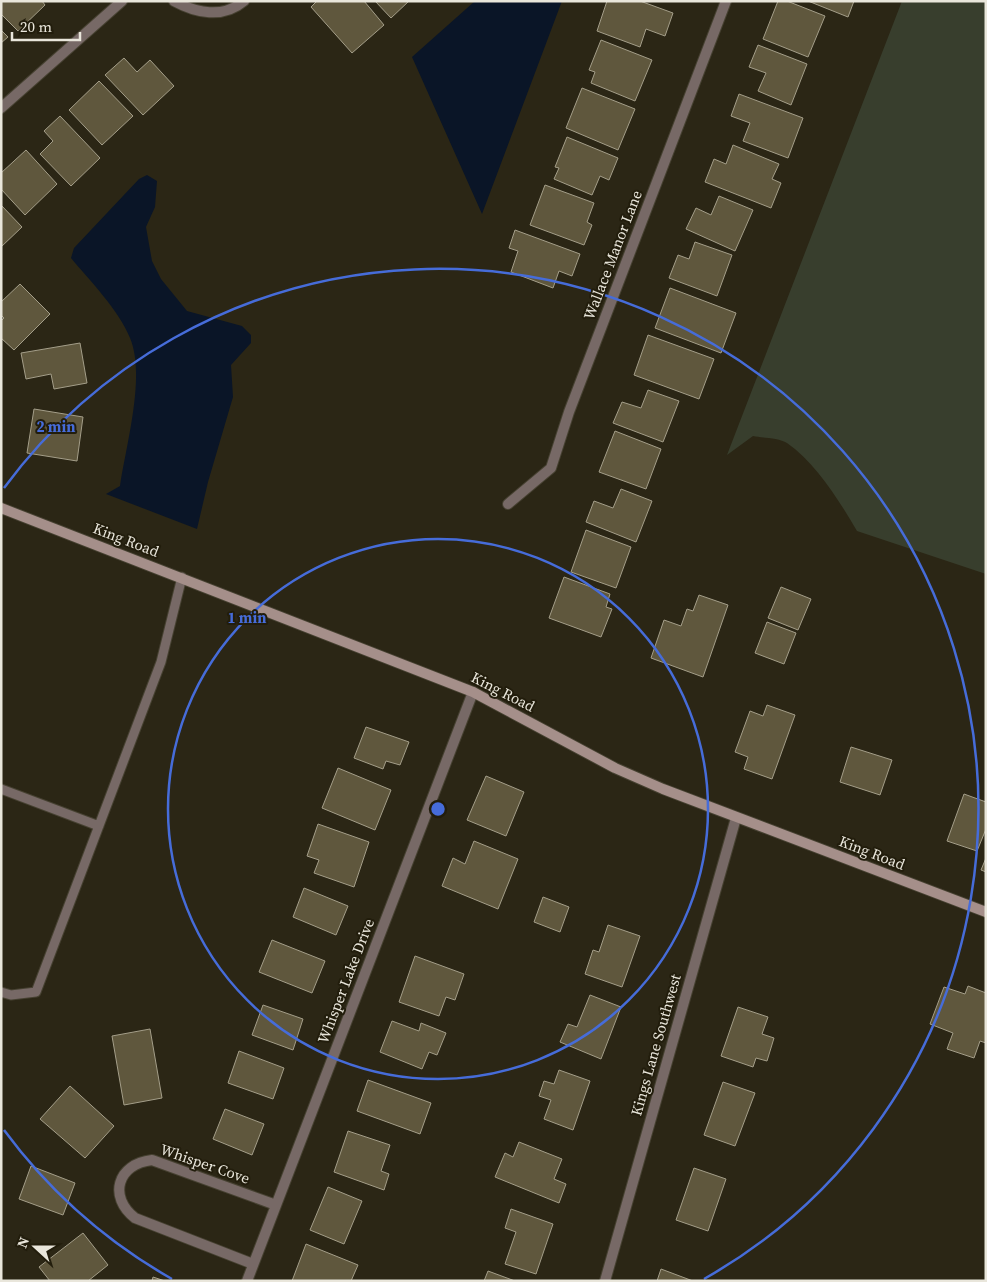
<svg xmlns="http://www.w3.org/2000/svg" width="987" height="1282" viewBox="0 0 987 1282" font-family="'Source Serif 4',serif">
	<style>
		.green { fill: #383e2d }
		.water { fill: #0a1527 }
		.building { fill: #5f573d; stroke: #a49e89 }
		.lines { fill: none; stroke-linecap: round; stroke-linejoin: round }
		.lane-casing { stroke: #464131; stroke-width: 11 }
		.street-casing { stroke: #464131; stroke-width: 12 }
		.secondary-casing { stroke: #464131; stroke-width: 12 }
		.lane { stroke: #776966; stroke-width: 9 }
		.street { stroke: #776966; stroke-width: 10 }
		.secondary { stroke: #a58f8a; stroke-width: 10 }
		.ring { fill: none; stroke: #466cd9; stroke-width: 2.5 }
		.labels { text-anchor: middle; stroke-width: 4; stroke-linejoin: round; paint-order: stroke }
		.street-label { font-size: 15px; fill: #e9e6db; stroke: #221d0c }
		.centre { fill: #466cd9; stroke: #221d0c; stroke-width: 2.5 }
		.ring-label { font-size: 15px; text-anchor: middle; font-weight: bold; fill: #466cd9; stroke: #221d0c; stroke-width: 4; stroke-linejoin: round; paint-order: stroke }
	</style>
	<rect width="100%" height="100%" fill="#2b2615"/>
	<path class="green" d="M902,1H986V574L857,531C840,502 816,463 787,443C779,438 763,438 753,436L727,455Z"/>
	<path class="water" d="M475,1H562L482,214L412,57Z
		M147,175L157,181L155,207L146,227L152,261L161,279L187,311L242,326L251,335V343L231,365L233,397L208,482L197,529L106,494L120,486C126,445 146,376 130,338C119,310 90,281 71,258L74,248L139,179Z"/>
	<path class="building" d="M1,1H42L45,5L18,31L1,14Z
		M317,1H364L384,25L352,53L311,7Z
		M375,1H409L391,18Z
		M607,1H640L673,13L665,36L646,29L640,47L597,31Z
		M778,1H787L825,16L808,57L763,39Z
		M808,1H854L848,17Z
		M1,30L8,37L1,43Z
		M601,40L652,60L635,101L591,83L595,72L589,70Z
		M758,45L807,64L791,105L758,91L766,73L749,67Z
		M124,58L137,72L150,60L174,86L143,115L105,75Z
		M99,81L133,116L102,145L69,110Z
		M582,88L635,109L618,150L566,128Z
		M739,94L803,118L788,158L743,141L750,123L731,116Z
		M60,116L100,158L71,186L40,154L53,141L44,131Z
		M567,137L618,158L609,180L600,176L592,195L554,179L559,168L555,167Z
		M733,145L779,164L772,179L781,183L771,208L705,182L714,159L726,164Z
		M26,150L57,184L25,215L1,189V173Z
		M545,185L594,203L587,222L592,225L584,245L530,225Z
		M719,196L753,210L735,251L686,229L696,208L711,215Z
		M1,205L22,227L1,247Z
		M515,230L580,254L572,276L559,271L553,288L511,272L518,251L509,248Z
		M695,242L732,255L717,296L669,278L678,255L689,259Z
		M20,284L50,314L14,350L1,338V321L4,318L1,315V302Z
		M670,288L736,313L721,353L655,328Z
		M648,335L714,359L699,399L634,375Z
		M80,343L87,383L54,389L51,374L26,379L21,353Z
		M648,390L679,401L663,442L613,423L622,402L641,408Z
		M34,409L83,417L77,461L27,453Z
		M615,431L661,449L646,489L599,472Z
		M621,489L652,501L636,542L586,522L594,501L613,508Z
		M586,530L631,547L616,588L571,572Z
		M564,577L610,594L606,607L612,609L601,637L549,618Z
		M781,587L811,599L798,630L768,618Z
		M699,595L728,605L703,677L651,658L664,620L681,626L687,609L693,611Z
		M767,622L796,633L784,664L755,653Z
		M767,705L795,715L772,779L744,769L748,757L735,752L750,711L763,716Z
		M366,727L409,742L400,765L386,761L383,769L354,758Z
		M851,747L892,760L880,795L840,782Z
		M338,768L391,790L375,830L322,808Z
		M486,776L524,792L506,836L467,820Z
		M964,794L986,802V829L977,851L947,841Z
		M318,824L369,842L354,887L314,873L319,860L307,856Z
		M474,841L518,859L498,909L442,886L453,858L465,864Z
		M986,858V872L981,870Z
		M304,888L348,906L336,935L293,917Z
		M543,897L569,907L560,932L534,922Z
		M608,925L640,936L622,987L585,974L593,950L599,952Z
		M272,940L325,961L312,993L259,972Z
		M415,956L464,974L455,1000L446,997L439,1016L399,1002Z
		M968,986L986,993V1043L980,1041L974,1058L947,1049L953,1033L930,1024L944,987L965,994Z
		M590,995L621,1007L601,1059L560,1042L568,1024L577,1027Z
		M263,1005L303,1019L293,1050L252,1035Z
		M738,1007L768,1017L762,1034L774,1038L767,1061L756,1058L753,1067L721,1056Z
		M392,1021L419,1031L421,1023L446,1033L437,1055L429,1052L422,1069L380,1052Z
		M150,1029L162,1098L124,1105L112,1036Z
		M239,1051L284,1068L273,1099L228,1083Z
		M559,1070L590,1081L573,1130L544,1119L551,1100L539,1096L544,1081L554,1084Z
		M368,1080L431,1103L420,1134L357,1111Z
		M723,1082L755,1093L735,1146L704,1135Z
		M70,1086L114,1126L85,1158L40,1119Z
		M225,1109L264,1124L252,1155L213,1139Z
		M348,1131L390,1145L381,1171L389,1174L384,1190L334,1172Z
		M519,1142L562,1159L554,1179L566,1184L559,1203L495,1177L505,1153L513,1157Z
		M31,1166L75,1183L63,1215L19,1199Z
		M694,1168L726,1179L708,1231L676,1220Z
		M328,1187L362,1201L344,1244L310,1230Z
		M511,1209L553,1224L536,1274L505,1264L516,1232L505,1228Z
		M83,1233L108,1265L88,1281H50L39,1267Z
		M306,1244L358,1265L351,1281H292Z
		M661,1269L693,1281H657Z
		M488,1271L515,1281H484Z
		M153,1277L165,1281H152Z"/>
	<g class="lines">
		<defs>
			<path id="lane" d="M1,789L99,826
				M1,992L11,995L36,992L161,662L182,577"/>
			<path id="street" d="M174,1C196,13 223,19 244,1
				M1,108L122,1
				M508,504L551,468L569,412L726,1
				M253,1264L135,1218C108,1197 117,1164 152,1160L276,1205
				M247,1281L473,692
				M605,1281L736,818"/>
			<path id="secondary" d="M1,508L473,692L615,768L663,789L986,912"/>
		</defs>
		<use href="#lane" class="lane-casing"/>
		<use href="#street" class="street-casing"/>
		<use href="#secondary" class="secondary-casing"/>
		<use href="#lane" class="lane"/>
		<use href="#street" class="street"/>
		<use href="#secondary" class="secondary"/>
	</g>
	<g class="ring">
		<circle cx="438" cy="809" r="270"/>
		<path d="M172 1279A540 540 0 0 1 4 1130M4 488A540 540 0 1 1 704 1279"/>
	</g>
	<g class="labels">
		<g class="street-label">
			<text transform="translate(613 255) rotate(-69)" y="5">Wallace Manor Lane</text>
			<text transform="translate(126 540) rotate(21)" y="5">King Road</text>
			<text transform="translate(503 692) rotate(27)" y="5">King Road</text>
			<text transform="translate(872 853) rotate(21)" y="5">King Road</text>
			<text transform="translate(346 981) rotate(-69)" y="5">Whisper Lake Drive</text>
			<text transform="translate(656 1045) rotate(-74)" y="5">Kings Lane Southwest</text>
			<text transform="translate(205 1164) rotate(19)" y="5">Whisper Cove</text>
		</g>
	</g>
	<circle cx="438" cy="809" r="8" class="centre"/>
	<g class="ring-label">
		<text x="56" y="432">2 min</text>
		<text x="247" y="623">1 min</text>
	</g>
	<rect width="987" height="1282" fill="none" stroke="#e9e6db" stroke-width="5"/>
	<g transform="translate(35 1247) rotate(291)" stroke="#221d0c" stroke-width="4" paint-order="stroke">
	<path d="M0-4L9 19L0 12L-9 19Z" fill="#e9e6db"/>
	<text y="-8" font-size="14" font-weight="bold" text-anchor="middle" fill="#e9e6db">N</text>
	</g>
	<path d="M12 32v8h68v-8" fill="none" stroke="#e9e6db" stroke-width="2.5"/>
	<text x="20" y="32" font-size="15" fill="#e9e6db" stroke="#221d0c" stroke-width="4" paint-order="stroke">20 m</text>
</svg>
